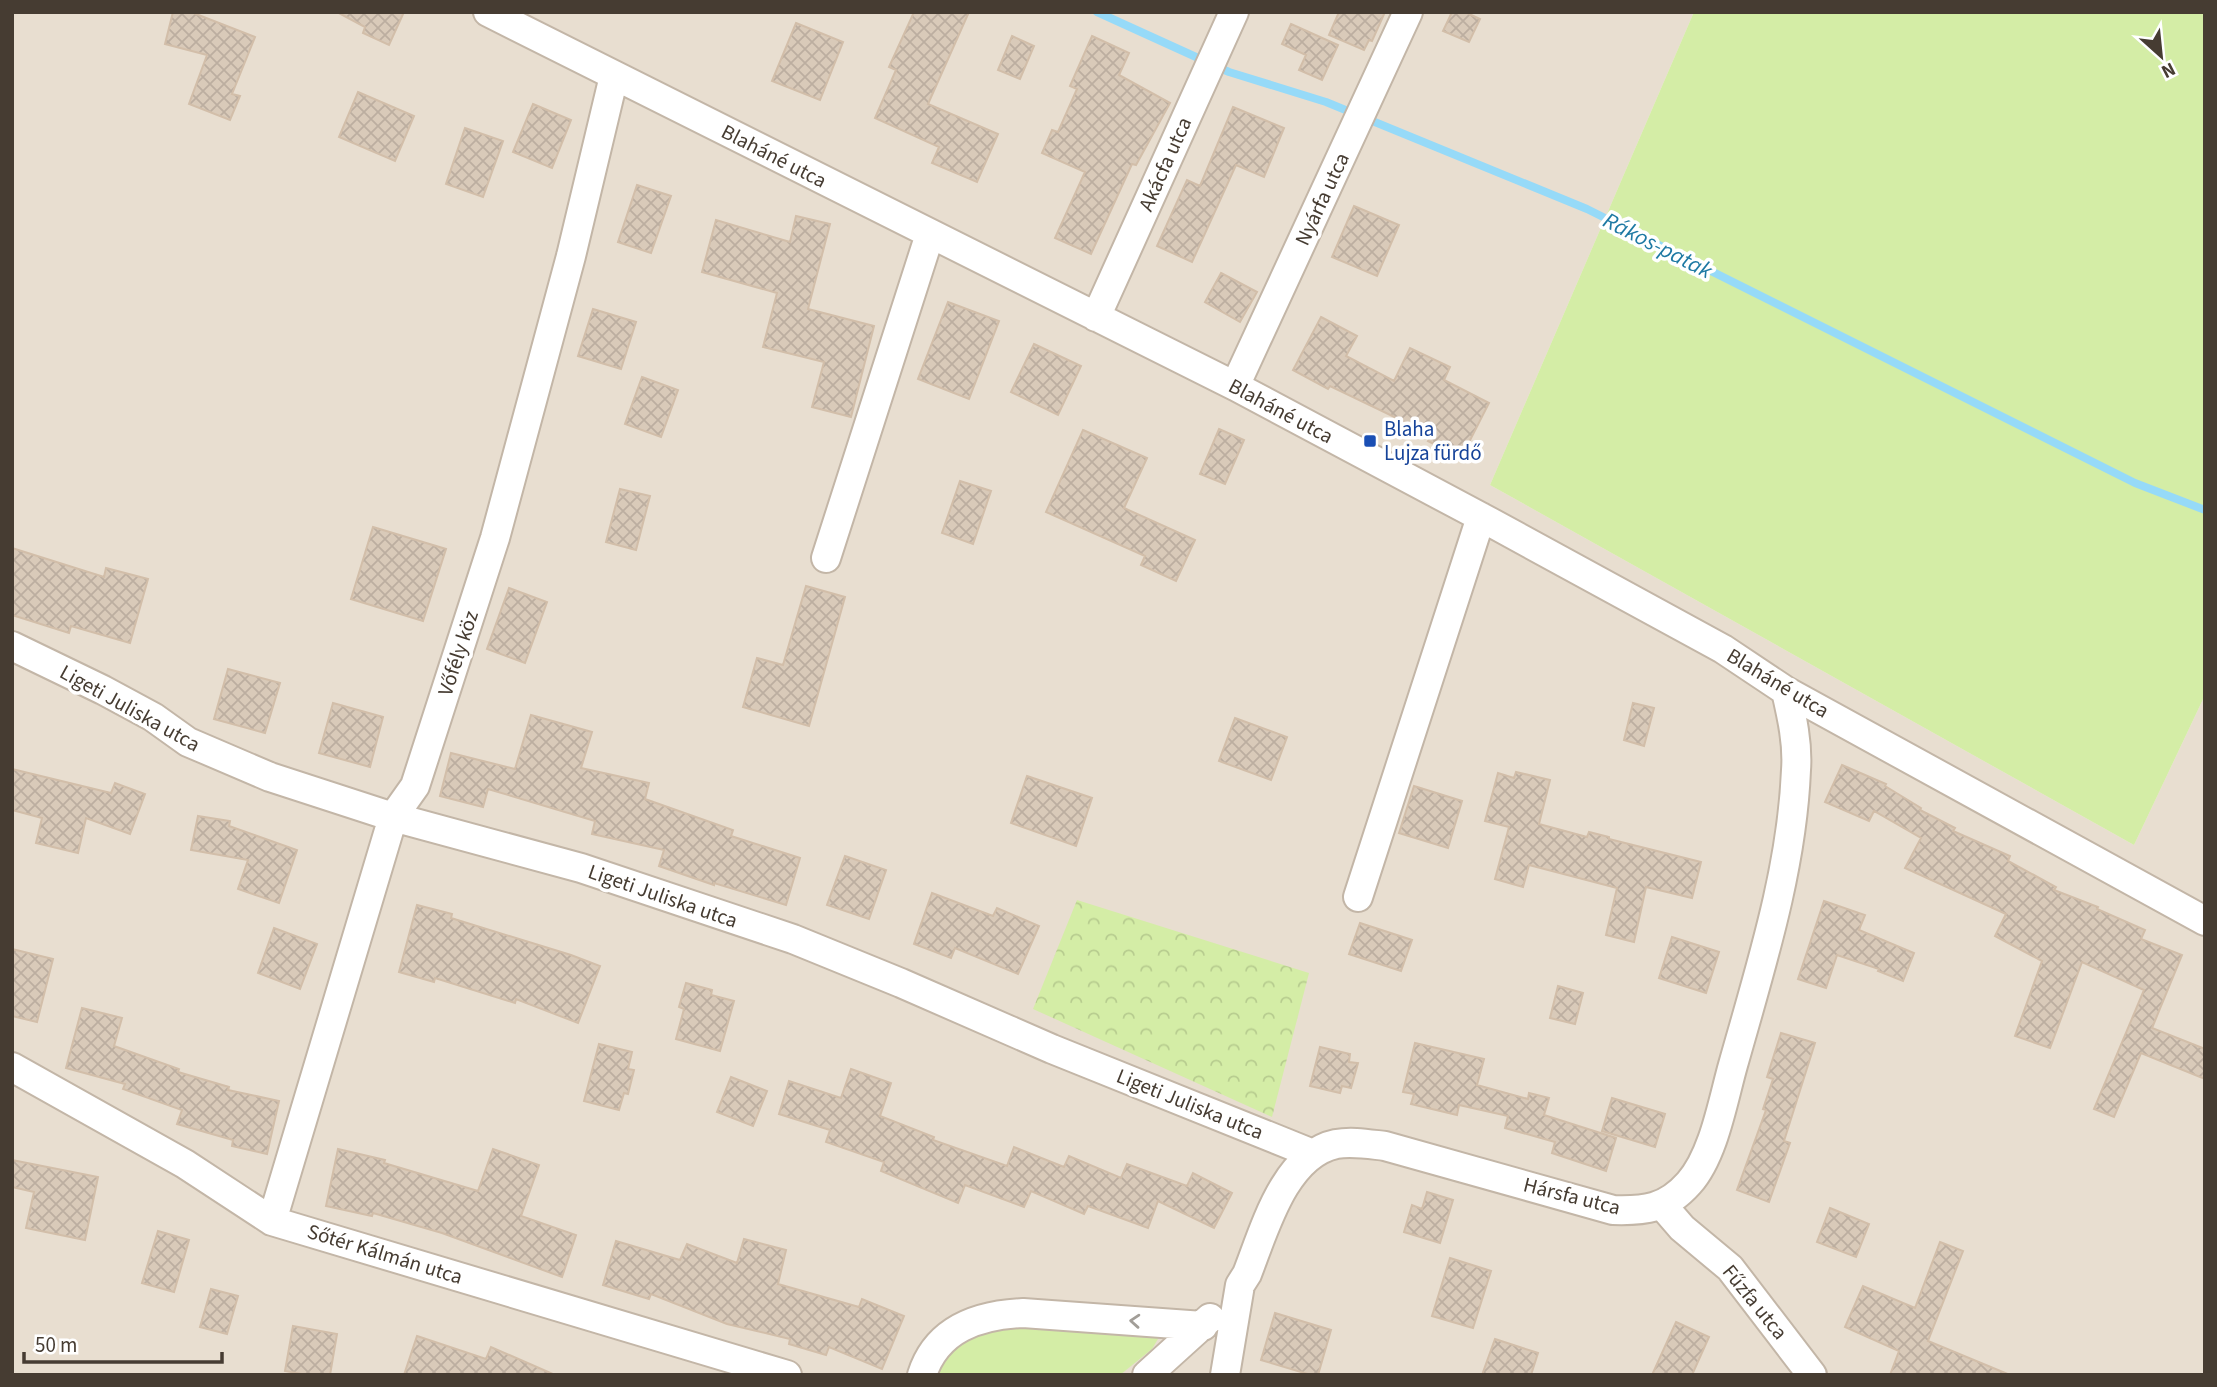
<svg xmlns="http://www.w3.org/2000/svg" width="2217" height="1387" viewBox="0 0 2217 1387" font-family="'Source Sans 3',sans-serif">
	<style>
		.residential { fill: #e8ded0 }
		.green { fill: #d4eda6 }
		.park { fill: url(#park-crowns) }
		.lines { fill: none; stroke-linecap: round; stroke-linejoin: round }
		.stream { stroke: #96daf8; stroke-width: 8 }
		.building { fill: url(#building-cross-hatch); stroke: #d2bea9; stroke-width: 2 }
		.minor-casing { stroke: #c3b6a7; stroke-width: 32 }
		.minor { stroke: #fff; stroke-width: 28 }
		.oneway { stroke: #a29e98 }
		.transit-dot { fill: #1a4fb4; stroke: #fff; stroke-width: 2.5 }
		.labels { text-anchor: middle; stroke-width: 7; stroke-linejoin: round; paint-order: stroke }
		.street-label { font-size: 21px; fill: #463c32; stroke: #fff }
		.transit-label { font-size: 21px; fill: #164399; stroke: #fff; text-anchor: start }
		.water-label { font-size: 23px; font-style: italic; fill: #1e79a3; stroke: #fff }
	</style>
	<defs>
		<pattern id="park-crowns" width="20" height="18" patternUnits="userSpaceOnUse" patternTransform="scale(1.75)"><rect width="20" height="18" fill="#d4eda6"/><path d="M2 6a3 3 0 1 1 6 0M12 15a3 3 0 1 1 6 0" fill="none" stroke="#b7cc8f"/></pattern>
		<pattern id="building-cross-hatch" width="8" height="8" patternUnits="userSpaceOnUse" patternTransform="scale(1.75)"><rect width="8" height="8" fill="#d9cab9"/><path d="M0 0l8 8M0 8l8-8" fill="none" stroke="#bcaea0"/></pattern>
	</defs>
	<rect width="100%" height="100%" fill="#f3ede2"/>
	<path class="residential" d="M12,12H1694L1490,485L2134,845L2205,695V1375H12Z"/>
	<path class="green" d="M1694,12H2205V695L2134,845L1490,485Z
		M1000,1321L1155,1334L1158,1339L1152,1349L1120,1375H937C951,1343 971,1336 1000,1321Z"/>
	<path class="park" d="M1077,900L1309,973L1272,1117L1033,1009Z"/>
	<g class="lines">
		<path class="stream" d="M1097,12L1229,72L1326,102L1587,209L2135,483L2205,510"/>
	</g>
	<path class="building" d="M173,12H191L255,37L232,94L240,96L230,120L189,104L207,55L165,44Z
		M337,12H404L389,45L363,33L365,27Z
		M914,12H969L928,104L998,134L977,182L932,163L939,147L875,118L896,70L889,67Z
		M1339,12H1385L1372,41L1369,40L1364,50L1329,35Z
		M1452,12H1465L1480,19L1469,42L1443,31Z
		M796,23L843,42L820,100L772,81Z
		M1291,24L1338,45L1322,80L1299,70L1306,55L1282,44Z
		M1012,36L1034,46L1020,79L998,70Z
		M1092,36L1129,53L1119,75L1170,103L1136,165L1132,164L1091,254L1055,238L1085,172L1042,153L1052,130L1058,132L1077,89L1070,86Z
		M358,92L414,116L395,161L339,137Z
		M533,104L571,120L552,168L513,152Z
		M1233,107L1284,128L1264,177L1236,165L1192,262L1157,246L1187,180L1200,186Z
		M465,128L503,141L483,197L446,184Z
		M637,185L671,196L651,253L618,242Z
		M1354,206L1399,225L1377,276L1332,257Z
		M796,216L830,224L808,309L874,326L851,417L812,407L824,362L763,347L777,293L702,272L716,220L790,242Z
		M1221,273L1257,292L1240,322L1205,302Z
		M948,302L999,321L969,399L918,379Z
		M593,309L636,322L621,369L578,356Z
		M1321,317L1357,336L1346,356L1394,381L1410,348L1450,367L1444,380L1489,403L1461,458L1428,441L1432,435L1330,386L1328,389L1293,370Z
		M1034,344L1081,366L1058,415L1011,392Z
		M642,377L678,390L661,437L625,424Z
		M1219,429L1244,440L1225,484L1200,474Z
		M1083,430L1147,458L1124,508L1195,540L1176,581L1141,565L1145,556L1046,512Z
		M960,481L991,491L973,544L942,533Z
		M620,489L650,496L636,550L606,542Z
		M373,527L446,549L423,621L351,599Z
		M12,548L104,577L106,568L148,579L130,643L71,626L69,633L12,615Z
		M806,586L845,597L809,726L743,707L757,658L783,665Z
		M509,588L547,602L525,663L487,649Z
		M228,669L280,683L265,733L214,719Z
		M333,703L383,717L370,767L319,753Z
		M1633,703L1654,708L1644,746L1624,740Z
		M531,715L592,732L581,768L649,783L645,799L733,830L731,836L800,858L786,905L714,883V885L659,866L664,850L592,834L595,821L488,789L483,807L440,796L451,753L515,769Z
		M1235,718L1287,737L1271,780L1219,761Z
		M1842,765L1886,784L1885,786L1921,808L1920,810L1955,828L1953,831L2010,856L2008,861L2056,887L2054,890L2098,907L2097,909L2145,930L2141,939L2182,955L2152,1028L2205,1049V1079L2141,1053L2114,1117L2094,1109L2144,990L2082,962L2050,1048L2015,1036L2042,961L1995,936L2006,914L1905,868L1921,838L1874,811L1869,821L1825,802Z
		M12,769L111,793L115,783L145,794L130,834L86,818L78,853L36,843L42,818L12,810Z
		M1516,772L1550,780L1539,824L1587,837L1589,832L1609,837V839L1701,862L1692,898L1646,887L1634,942L1606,935L1617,888L1529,865L1523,887L1495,879L1509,827L1485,821L1498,773L1514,778Z
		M1027,776L1092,798L1076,846L1011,823Z
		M1414,786L1462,801L1448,848L1399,833Z
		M198,816L230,821L229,826L297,850L279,903L238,889L248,860L191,850Z
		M845,856L886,870L869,919L827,905Z
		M932,893L993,916L997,908L1039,926L1018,974L955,948L951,958L914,944Z
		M1824,901L1865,915L1859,930L1914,953L1903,981L1878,971L1879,969L1837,955L1826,988L1798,979Z
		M417,905L452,914L451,918L571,955L600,966L578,1023L516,999L515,1003L435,978L434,982L399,972Z
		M1360,923L1412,940L1401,971L1349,954Z
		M274,928L317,944L300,989L258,973Z
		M1672,937L1719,952L1706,993L1659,978Z
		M12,949L53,959L37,1022L12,1016Z
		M686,983L712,990L711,995L734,1001L720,1051L676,1039L684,1009L679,1007Z
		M1558,986L1583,993L1575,1024L1550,1018Z
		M82,1008L122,1018L114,1046L179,1069L178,1072L229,1087L228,1090L279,1101L267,1154L232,1146L233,1140L177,1124L182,1110L123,1089L125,1084L66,1068Z
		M1781,1033L1815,1043L1784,1141L1790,1143L1769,1202L1737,1190L1766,1110L1763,1109L1773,1079L1767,1077Z
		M1415,1043L1484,1059L1477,1085L1528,1099L1529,1093L1549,1098L1544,1115L1616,1138L1606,1171L1552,1153L1555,1142L1505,1128L1508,1116L1459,1105L1457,1115L1411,1104L1414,1094L1403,1092Z
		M599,1044L632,1052L628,1069L634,1070L628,1094L624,1093L619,1110L584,1101Z
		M1320,1047L1350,1054L1349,1062L1358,1063L1351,1088L1342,1086L1340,1093L1310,1086Z
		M851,1069L891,1083L880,1116L934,1137L933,1140L1007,1166L1014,1147L1064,1167L1069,1156L1121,1178L1127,1164L1187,1186L1193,1173L1232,1193L1214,1228L1158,1201L1148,1228L1088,1206L1084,1214L1031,1191L1024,1207L965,1185L958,1203L881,1171L884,1162L826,1142L830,1130L779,1114L789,1081L841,1098Z
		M731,1077L767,1091L753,1126L717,1112Z
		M1612,1098L1665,1114L1655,1147L1602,1131Z
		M338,1149L385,1160L384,1163L478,1191L493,1149L539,1165L521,1216L576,1235L562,1277L442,1233L373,1213L372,1216L326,1206Z
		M12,1160L98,1177L85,1240L26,1228L34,1192L12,1187Z
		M1427,1192L1453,1200L1440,1243L1404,1232L1412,1205L1422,1209Z
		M1830,1208L1869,1224L1856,1257L1817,1242Z
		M158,1231L189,1240L174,1292L142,1283Z
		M744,1239L786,1250L778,1284L859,1307L862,1299L904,1316L882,1369L829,1347L826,1355L789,1344L790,1339L727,1324L651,1294L649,1299L603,1285L616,1241L680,1260L687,1244L737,1263Z
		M1940,1242L1963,1251L1928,1341L2010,1375H1890L1899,1351L1845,1327L1863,1286L1915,1308Z
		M1450,1258L1491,1271L1473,1328L1432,1316Z
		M211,1289L238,1296L227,1334L200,1327Z
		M1275,1313L1331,1330L1318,1375H1311L1261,1360Z
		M1676,1322L1709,1337L1692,1375H1652Z
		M293,1326L337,1334L330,1375H307L285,1371Z
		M417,1336L486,1359L491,1347L555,1375H404Z
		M1495,1339L1538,1353L1531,1375H1482Z"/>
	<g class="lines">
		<defs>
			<path id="minor" d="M488,12L1235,386L1481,517L1723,649L1786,691L2205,921
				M1096,317L1234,12
				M1235,386L1408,12
				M826,558L930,234
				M12,646L103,690L153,717L188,742L270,777L393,817L581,868L793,939L901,983L1052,1049L1313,1154
				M1358,897L1481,517
				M12,1067L185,1164L272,1221L787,1375
				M1663,1206L1682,1228L1730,1268L1812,1375
				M272,1221L393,817L415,786L495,538L571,256L614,76
				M922,1375C937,1328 979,1315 1023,1313L1203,1326
				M1147,1375L1210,1318
				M1225,1375L1240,1285L1247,1274C1264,1231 1284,1155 1336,1144C1352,1141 1368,1144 1385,1146L1613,1210C1645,1211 1666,1209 1689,1183C1714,1155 1723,1100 1733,1065C1760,969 1792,870 1796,770C1798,744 1792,717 1786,691"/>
		</defs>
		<use href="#minor" class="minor-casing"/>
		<use href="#minor" class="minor"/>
	</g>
	<defs><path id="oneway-chevron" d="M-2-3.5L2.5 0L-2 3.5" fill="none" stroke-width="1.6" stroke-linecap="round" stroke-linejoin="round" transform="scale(1.75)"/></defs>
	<use class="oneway" href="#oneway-chevron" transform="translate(1135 1321) rotate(-176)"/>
	<rect class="transit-dot" x="1363" y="434" width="14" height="14" rx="3.5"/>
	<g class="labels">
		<g class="street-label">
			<text transform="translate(774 156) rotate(27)" y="7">Blaháné utca</text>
			<text transform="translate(1165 164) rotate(-66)" y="7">Akácfa utca</text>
			<text transform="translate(1322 199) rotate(-65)" y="7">Nyárfa utca</text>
			<text transform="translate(1281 411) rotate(28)" y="7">Blaháné utca</text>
			<text transform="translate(458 653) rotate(-72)" y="7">Vőfély köz</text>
			<text transform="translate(1778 683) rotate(31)" y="7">Blaháné utca</text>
			<text transform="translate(130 708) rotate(29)" y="7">Ligeti Juliska utca</text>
			<text transform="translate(663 896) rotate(19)" y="7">Ligeti Juliska utca</text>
			<text transform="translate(1190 1104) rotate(22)" y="7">Ligeti Juliska utca</text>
			<text transform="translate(1572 1196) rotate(14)" y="7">Hársfa utca</text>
			<text transform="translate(385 1254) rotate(17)" y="7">Sőtér Kálmán utca</text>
			<text transform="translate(1755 1302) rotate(51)" y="7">Fűzfa utca</text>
		</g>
		<g class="transit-label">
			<text x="1384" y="436">Blaha<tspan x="1384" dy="24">Lujza fürdő</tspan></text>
		</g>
		<g class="water-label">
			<text transform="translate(1658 245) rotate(27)" y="8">Rákos-patak</text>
		</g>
	</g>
	<rect width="2217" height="1387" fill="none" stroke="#463c32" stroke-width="28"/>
	<g transform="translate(2161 56) rotate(153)" stroke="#ffffff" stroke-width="5" paint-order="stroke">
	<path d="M0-5L12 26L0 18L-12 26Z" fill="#463c32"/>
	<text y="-10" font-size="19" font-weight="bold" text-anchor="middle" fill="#463c32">N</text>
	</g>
	<path d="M24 1352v10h198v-10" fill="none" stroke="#463c32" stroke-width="3.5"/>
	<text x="35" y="1352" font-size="21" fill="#463c32" stroke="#ffffff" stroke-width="5" paint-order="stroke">50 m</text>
</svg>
